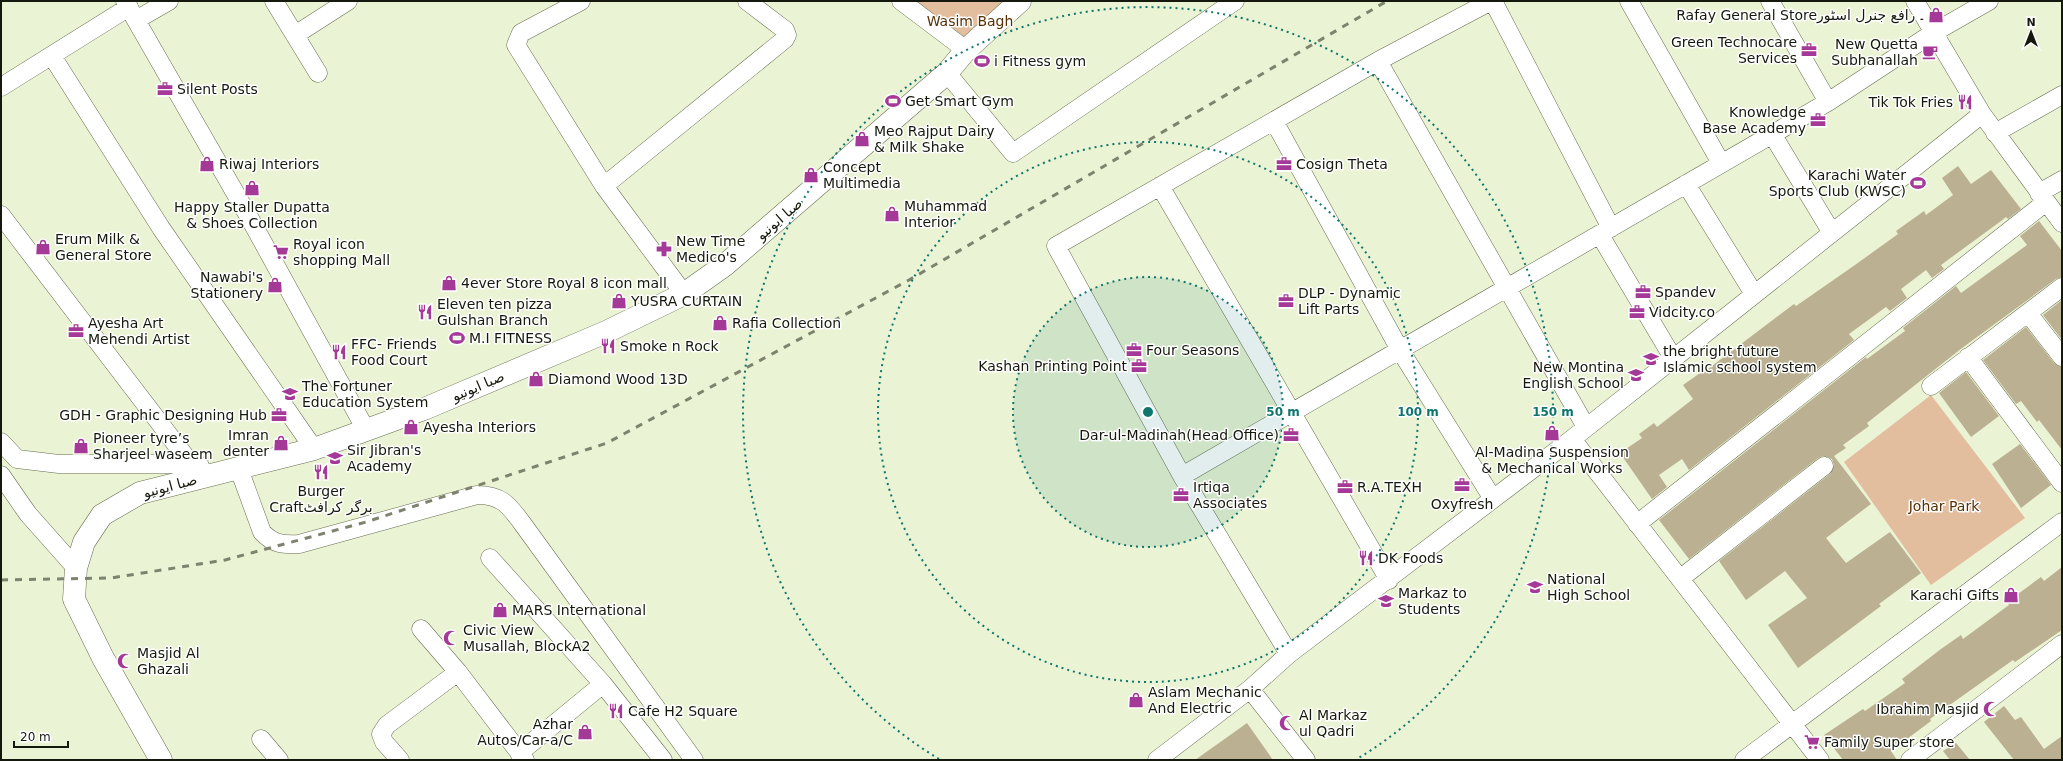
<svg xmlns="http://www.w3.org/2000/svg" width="2063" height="761" viewBox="0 0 2063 761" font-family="'DejaVu Sans',Vazirmatn,sans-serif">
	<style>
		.green { fill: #e2be9f }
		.building { fill: #bbb092 }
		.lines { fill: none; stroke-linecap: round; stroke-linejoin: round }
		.minor-casing { stroke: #666e52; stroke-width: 19 }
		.secondary-casing { stroke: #666e52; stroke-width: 23 }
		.minor { stroke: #fff; stroke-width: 18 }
		.secondary { stroke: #fff; stroke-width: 22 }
		.rail { stroke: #7d836d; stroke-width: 3; stroke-dasharray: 7 7; stroke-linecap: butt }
		.ring { fill: none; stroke: #0f766e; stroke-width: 2; stroke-dasharray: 2 4 }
		.labels { text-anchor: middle; stroke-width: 3; stroke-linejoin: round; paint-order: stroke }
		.poi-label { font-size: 14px; fill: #15180c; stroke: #fff; text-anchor: start }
		.park-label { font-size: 14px; fill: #573003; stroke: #fff }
		.street-label { font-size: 14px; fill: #15180c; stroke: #fff }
		.centre { fill: #0f766e; stroke: #fff; stroke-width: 2 }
		.ring-label { font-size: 12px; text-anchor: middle; font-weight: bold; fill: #0f766e; stroke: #fff; stroke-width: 3; stroke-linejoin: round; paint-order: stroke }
	</style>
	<rect width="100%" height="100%" fill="#eaf3d3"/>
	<path class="green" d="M907,1H1026L971,45Z
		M1931,395L2025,518L1931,585L1844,462Z"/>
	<path class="building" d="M1958,166L1971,184L1991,170L2021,209L2008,219L2006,217L2001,221L1941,265L1944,269L1932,278L1926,270L1901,289L1907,298L1890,311L1886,307L1849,334L1854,340L1689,470L1682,459L1659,475L1667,487L1652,499L1620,453L1642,438L1639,434L1654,423L1657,427L1693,399L1683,385L1703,371L1704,372L1794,304L1796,306L1855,265L1898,234L1896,231L1924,211L1926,215L1953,195L1942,178Z
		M2039,221L2062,251V277L2056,279L1962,348L1867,423L1869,426L1843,445L1846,448L1834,456L1871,504L1826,538L1846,563L1890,532L1921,573L1879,604L1881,606L1798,668L1768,625L1807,598L1785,571L1746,600L1719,561L1830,474L1834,465L1832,459L1823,456L1818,458L1689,559L1659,520L1866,357L1867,359L1905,331L1903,328L1956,286L1961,293L2027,245L2020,236Z
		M2062,300V340L2043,315Z
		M2026,327L2054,363L2062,367V450L2039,420L2037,422L2021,401L2016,404L1983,360Z
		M1966,372L1999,416L1971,437L1939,393Z
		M2020,444L2051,485L2021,508L1992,464Z
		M2062,567V630L2015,662L2013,660L1930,719L1931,721L1891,751L1897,760H1843L1824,735L1863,709L1865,711L1905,683L1902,679L1941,649L1961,635L1963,639L2009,605L2007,602L2041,577L2044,581Z
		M2004,706L2015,720L2021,717L2044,749L2062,736V760H2014L1984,722Z
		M1247,723L1273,760H1195L1226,738Z
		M1956,743L1970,760H1950L1943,751Z"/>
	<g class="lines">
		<defs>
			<path id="minor" d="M125,1L249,217L366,430
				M274,1L318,73
				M581,1L521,33L516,45L604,186L684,294
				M901,1L966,50
				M1493,1L1611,228
				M1629,1L1721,163
				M1770,1L1828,102
				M1915,1L1982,114L2062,223
				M136,20L169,1
				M295,35L348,1
				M52,56L161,228L314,449
				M1378,61L1586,427
				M947,73L1013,153L1235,1
				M1,87L129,7
				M1274,121L1400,350L1493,499
				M1995,133L2062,95
				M1772,134L1832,233
				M1686,184L1754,294
				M604,186L785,39L787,35L785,30L747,1
				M1160,186L1389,580
				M2039,193L2062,180
				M1,215L191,464
				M1600,235L1673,358
				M2028,313L2062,357
				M1968,357L2062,483
				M1931,386L2062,287
				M1572,439L1820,760
				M1,442L17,459L59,464H191L200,466
				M239,469L262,532C273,544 283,545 299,544L477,495C501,495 508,504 522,523L694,760
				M1,475L28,514L76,568
				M1182,476L1828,102L1933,33L1989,1
				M1637,524L2046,202
				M490,558L603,684
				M1681,578L1824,466
				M421,629L458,672L525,760
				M1289,654L1182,476L1056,246L1378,61L1491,1
				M1250,689L1306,760
				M261,739L279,760
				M519,753L603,684L663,760
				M400,760L384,742L381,734L387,725L458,672
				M1157,760L1250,689L1289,654L1572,439L1982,114
				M1744,760L2062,522
				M1910,760L2062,644"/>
			<path id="secondary" d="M161,760L103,658L74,599L76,568L84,542L102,515L140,493L314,449L424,409L606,332L684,294L725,265L947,73L966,50L1020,1"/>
		</defs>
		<use href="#minor" class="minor-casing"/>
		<use href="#secondary" class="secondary-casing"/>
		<use href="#minor" class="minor"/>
		<use href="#secondary" class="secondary"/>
		<path class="rail" d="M1,580L111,578L225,560L366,522L607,443L909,280L1387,1"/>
	</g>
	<circle cx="1148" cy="412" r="135" fill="#0f766e" fill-opacity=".12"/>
	<g class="ring">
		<circle cx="1148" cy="412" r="135"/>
		<circle cx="1148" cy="412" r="270"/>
		<path d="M939 759A405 405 0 1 1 1357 759"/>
	</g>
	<defs>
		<symbol id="shop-bare" viewBox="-9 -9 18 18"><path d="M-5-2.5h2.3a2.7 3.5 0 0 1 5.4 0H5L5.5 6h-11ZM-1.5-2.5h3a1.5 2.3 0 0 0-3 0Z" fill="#a53998" stroke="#fff" stroke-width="2.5" paint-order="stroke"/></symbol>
		<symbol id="office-bare" viewBox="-9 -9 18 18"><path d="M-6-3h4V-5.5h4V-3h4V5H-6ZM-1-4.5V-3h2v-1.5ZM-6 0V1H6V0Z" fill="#a53998" stroke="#fff" stroke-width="2.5" paint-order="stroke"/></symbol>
		<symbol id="cafe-bare" viewBox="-9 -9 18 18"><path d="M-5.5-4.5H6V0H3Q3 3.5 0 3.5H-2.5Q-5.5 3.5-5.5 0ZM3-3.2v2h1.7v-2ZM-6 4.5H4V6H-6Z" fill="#a53998" stroke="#fff" stroke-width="2.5" paint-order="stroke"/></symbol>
		<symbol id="stadium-bare" viewBox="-9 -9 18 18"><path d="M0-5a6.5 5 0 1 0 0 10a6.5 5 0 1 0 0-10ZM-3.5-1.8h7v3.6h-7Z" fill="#a53998" stroke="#fff" stroke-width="2.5" paint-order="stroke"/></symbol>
		<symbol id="restaurant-bare" viewBox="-9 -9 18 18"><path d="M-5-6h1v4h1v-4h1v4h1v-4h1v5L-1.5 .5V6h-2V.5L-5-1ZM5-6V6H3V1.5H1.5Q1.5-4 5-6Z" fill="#a53998" stroke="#fff" stroke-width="2.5" paint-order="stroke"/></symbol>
		<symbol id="pharmacy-bare" viewBox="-9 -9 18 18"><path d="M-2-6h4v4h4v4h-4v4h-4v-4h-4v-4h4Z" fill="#a53998" stroke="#fff" stroke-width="2.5" paint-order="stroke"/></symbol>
		<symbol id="supermarket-bare" viewBox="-9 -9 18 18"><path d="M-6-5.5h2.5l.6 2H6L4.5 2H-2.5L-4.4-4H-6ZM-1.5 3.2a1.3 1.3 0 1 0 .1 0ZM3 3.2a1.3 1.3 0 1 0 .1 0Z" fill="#a53998" stroke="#fff" stroke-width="2.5" paint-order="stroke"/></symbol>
		<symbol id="school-bare" viewBox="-9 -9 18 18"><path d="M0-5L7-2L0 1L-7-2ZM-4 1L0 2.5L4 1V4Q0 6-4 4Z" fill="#a53998" stroke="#fff" stroke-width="2.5" paint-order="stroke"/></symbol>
		<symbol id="mosque-bare" viewBox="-9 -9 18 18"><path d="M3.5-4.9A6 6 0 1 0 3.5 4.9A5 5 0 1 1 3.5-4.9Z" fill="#a53998" stroke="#fff" stroke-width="2.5" paint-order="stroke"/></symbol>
	</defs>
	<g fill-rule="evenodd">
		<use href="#shop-bare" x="1925" y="4" width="22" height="22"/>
		<use href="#office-bare" x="1798" y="39" width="22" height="22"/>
		<use href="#cafe-bare" x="1919" y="41" width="22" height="22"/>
		<use href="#stadium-bare" x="971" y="50" width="22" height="22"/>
		<use href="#office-bare" x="154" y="78" width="22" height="22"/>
		<use href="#stadium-bare" x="882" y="90" width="22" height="22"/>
		<use href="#restaurant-bare" x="1954" y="91" width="22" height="22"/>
		<use href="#office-bare" x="1807" y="109" width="22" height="22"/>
		<use href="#shop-bare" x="851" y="128" width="22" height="22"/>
		<use href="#shop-bare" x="196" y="153" width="22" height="22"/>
		<use href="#office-bare" x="1273" y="153" width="22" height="22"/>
		<use href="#shop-bare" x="800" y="164" width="22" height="22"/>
		<use href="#stadium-bare" x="1907" y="172" width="22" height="22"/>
		<use href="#shop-bare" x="241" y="177" width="22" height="22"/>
		<use href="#shop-bare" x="881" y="203" width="22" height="22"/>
		<use href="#shop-bare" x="32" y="236" width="22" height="22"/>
		<use href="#pharmacy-bare" x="653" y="238" width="22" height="22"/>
		<use href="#supermarket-bare" x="270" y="241" width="22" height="22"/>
		<use href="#shop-bare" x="438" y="272" width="22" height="22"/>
		<use href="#shop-bare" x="264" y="274" width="22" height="22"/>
		<use href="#office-bare" x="1632" y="281" width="22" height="22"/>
		<use href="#shop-bare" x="608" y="290" width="22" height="22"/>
		<use href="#office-bare" x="1275" y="290" width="22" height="22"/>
		<use href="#restaurant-bare" x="414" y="301" width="22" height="22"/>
		<use href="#office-bare" x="1626" y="301" width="22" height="22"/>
		<use href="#shop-bare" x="709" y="312" width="22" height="22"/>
		<use href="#office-bare" x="65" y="320" width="22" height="22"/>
		<use href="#stadium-bare" x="446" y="327" width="22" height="22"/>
		<use href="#restaurant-bare" x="597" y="335" width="22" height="22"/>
		<use href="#office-bare" x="1123" y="339" width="22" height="22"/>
		<use href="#restaurant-bare" x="328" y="341" width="22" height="22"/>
		<use href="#school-bare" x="1640" y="348" width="22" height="22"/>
		<use href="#office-bare" x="1128" y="355" width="22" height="22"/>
		<use href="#school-bare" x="1625" y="364" width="22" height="22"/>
		<use href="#shop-bare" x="525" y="368" width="22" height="22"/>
		<use href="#school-bare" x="279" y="383" width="22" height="22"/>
		<use href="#office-bare" x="268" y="404" width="22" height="22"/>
		<use href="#shop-bare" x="400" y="416" width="22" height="22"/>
		<use href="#shop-bare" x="1541" y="422" width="22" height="22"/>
		<use href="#office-bare" x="1280" y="424" width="22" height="22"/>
		<use href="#shop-bare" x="270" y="432" width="22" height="22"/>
		<use href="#shop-bare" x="70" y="435" width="22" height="22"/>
		<use href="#school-bare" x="324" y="447" width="22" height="22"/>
		<use href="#restaurant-bare" x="310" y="461" width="22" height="22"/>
		<use href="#office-bare" x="1451" y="474" width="22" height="22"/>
		<use href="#office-bare" x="1334" y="476" width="22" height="22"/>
		<use href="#office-bare" x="1170" y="484" width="22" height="22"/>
		<use href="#restaurant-bare" x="1355" y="547" width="22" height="22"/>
		<use href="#school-bare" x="1524" y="576" width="22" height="22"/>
		<use href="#shop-bare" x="2000" y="584" width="22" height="22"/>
		<use href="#school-bare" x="1375" y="590" width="22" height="22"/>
		<use href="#shop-bare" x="489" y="599" width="22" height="22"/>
		<use href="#mosque-bare" x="440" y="627" width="22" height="22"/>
		<use href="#mosque-bare" x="114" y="650" width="22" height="22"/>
		<use href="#shop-bare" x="1125" y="689" width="22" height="22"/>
		<use href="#mosque-bare" x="1980" y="698" width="22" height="22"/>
		<use href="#restaurant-bare" x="605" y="700" width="22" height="22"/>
		<use href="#mosque-bare" x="1276" y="712" width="22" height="22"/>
		<use href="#shop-bare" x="574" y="721" width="22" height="22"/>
		<use href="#supermarket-bare" x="1801" y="731" width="22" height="22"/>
	</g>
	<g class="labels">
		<g class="poi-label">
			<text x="1924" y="20" text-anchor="end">Rafay General Store۔ رافع جنرل اسٹور</text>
			<text x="1797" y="47" text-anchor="end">Green Technocare<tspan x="1797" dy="16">Services</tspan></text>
			<text x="1918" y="49" text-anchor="end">New Quetta<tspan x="1918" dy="16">Subhanallah</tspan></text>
			<text x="994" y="66">i Fitness gym</text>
			<text x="177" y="94">Silent Posts</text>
			<text x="905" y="106">Get Smart Gym</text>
			<text x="1953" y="107" text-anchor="end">Tik Tok Fries</text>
			<text x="1806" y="117" text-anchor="end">Knowledge<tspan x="1806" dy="16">Base Academy</tspan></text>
			<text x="874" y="136">Meo Rajput Dairy<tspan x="874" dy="16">&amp; Milk Shake</tspan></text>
			<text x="219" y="169">Riwaj Interiors</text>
			<text x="1296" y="169">Cosign Theta</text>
			<text x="823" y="172">Concept<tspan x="823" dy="16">Multimedia</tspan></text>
			<text x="1906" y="180" text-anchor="end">Karachi Water<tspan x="1906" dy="16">Sports Club (KWSC)</tspan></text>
			<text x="904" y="211">Muhammad<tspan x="904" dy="16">Interior</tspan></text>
			<text x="252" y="212" text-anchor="middle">Happy Staller Dupatta<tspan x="252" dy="16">&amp; Shoes Collection</tspan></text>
			<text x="55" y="244">Erum Milk &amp;<tspan x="55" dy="16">General Store</tspan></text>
			<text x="676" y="246">New Time<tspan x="676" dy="16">Medico's</tspan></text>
			<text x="293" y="249">Royal icon<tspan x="293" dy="16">shopping Mall</tspan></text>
			<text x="263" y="282" text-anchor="end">Nawabi's<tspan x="263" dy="16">Stationery</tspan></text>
			<text x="461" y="288">4ever Store Royal 8 icon mall</text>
			<text x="1655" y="297">Spandev</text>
			<text x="1298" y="298">DLP - Dynamic<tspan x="1298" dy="16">Lift Parts</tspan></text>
			<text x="631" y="306">YUSRA CURTAIN</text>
			<text x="437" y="309">Eleven ten pizza<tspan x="437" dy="16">Gulshan Branch</tspan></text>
			<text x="1649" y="317">Vidcity.co</text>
			<text x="88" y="328">Ayesha Art<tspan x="88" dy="16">Mehendi Artist</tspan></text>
			<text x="732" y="328">Rafia Collection</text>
			<text x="469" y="343">M.I FITNESS</text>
			<text x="351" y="349">FFC- Friends<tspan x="351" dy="16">Food Court</tspan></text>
			<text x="620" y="351">Smoke n Rock</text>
			<text x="1146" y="355">Four Seasons</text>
			<text x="1663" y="356">the bright future<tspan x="1663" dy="16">Islamic school system</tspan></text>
			<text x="1127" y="371" text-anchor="end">Kashan Printing Point</text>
			<text x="1624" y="372" text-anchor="end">New Montina<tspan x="1624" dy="16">English School</tspan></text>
			<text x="548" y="384">Diamond Wood 13D</text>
			<text x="302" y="391">The Fortuner<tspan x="302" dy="16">Education System</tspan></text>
			<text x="267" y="420" text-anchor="end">GDH - Graphic Designing Hub</text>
			<text x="423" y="432">Ayesha Interiors</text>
			<text x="269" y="440" text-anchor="end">Imran<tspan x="269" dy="16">denter</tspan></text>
			<text x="1279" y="440" text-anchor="end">Dar-ul-Madinah(Head Office)</text>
			<text x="93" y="443">Pioneer tyre’s<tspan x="93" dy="16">Sharjeel waseem</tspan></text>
			<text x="347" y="455">Sir Jibran's<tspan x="347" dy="16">Academy</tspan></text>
			<text x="1552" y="457" text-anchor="middle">Al-Madina Suspension<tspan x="1552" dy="16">&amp; Mechanical Works</tspan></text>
			<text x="1193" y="492">Irtiqa<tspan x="1193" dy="16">Associates</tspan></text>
			<text x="1357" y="492">R.A.TEXH</text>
			<text x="321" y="496" text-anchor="middle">Burger<tspan x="321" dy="16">Craftبرگر کرافٹ</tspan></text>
			<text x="1462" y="509" text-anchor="middle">Oxyfresh</text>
			<text x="1378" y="563">DK Foods</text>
			<text x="1547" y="584">National<tspan x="1547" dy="16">High School</tspan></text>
			<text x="1398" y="598">Markaz to<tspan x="1398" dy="16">Students</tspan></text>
			<text x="1999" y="600" text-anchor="end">Karachi Gifts</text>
			<text x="512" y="615">MARS International</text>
			<text x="463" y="635">Civic View<tspan x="463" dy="16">Musallah, BlockA2</tspan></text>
			<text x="137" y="658">Masjid Al<tspan x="137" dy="16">Ghazali</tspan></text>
			<text x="1148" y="697">Aslam Mechanic<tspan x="1148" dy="16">And Electric</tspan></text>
			<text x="1979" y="714" text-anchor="end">Ibrahim Masjid</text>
			<text x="628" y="716">Cafe H2 Square</text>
			<text x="1299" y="720">Al Markaz<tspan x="1299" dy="16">ul Qadri</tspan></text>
			<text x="573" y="729" text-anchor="end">Azhar<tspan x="573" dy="16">Autos/Car-a/C</tspan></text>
			<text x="1824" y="747">Family Super store</text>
		</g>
		<g class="park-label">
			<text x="970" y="26">Wasim Bagh</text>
			<text x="1944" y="511">Johar Park</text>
		</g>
		<g class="street-label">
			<text transform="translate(779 219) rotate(-41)" y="5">صبا ایونیو</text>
			<text transform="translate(478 386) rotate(-23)" y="5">صبا ایونیو</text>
			<text transform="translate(170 486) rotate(-15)" y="5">صبا ایونیو</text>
		</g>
	</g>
	<circle cx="1148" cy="412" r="6" class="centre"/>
	<g class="ring-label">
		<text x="1283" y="416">50 m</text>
		<text x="1418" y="416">100 m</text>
		<text x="1553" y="416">150 m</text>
	</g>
	<rect width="2063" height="761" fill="none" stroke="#15180c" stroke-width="4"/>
	<g transform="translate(2031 32)" stroke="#ffffff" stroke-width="3" paint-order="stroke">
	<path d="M0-3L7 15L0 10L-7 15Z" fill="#15180c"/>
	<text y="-6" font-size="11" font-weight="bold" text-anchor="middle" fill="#15180c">N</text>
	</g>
	<path d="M14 741v6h54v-6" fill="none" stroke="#15180c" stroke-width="2"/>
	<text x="20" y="741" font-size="12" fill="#15180c" stroke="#ffffff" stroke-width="3" paint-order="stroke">20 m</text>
</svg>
